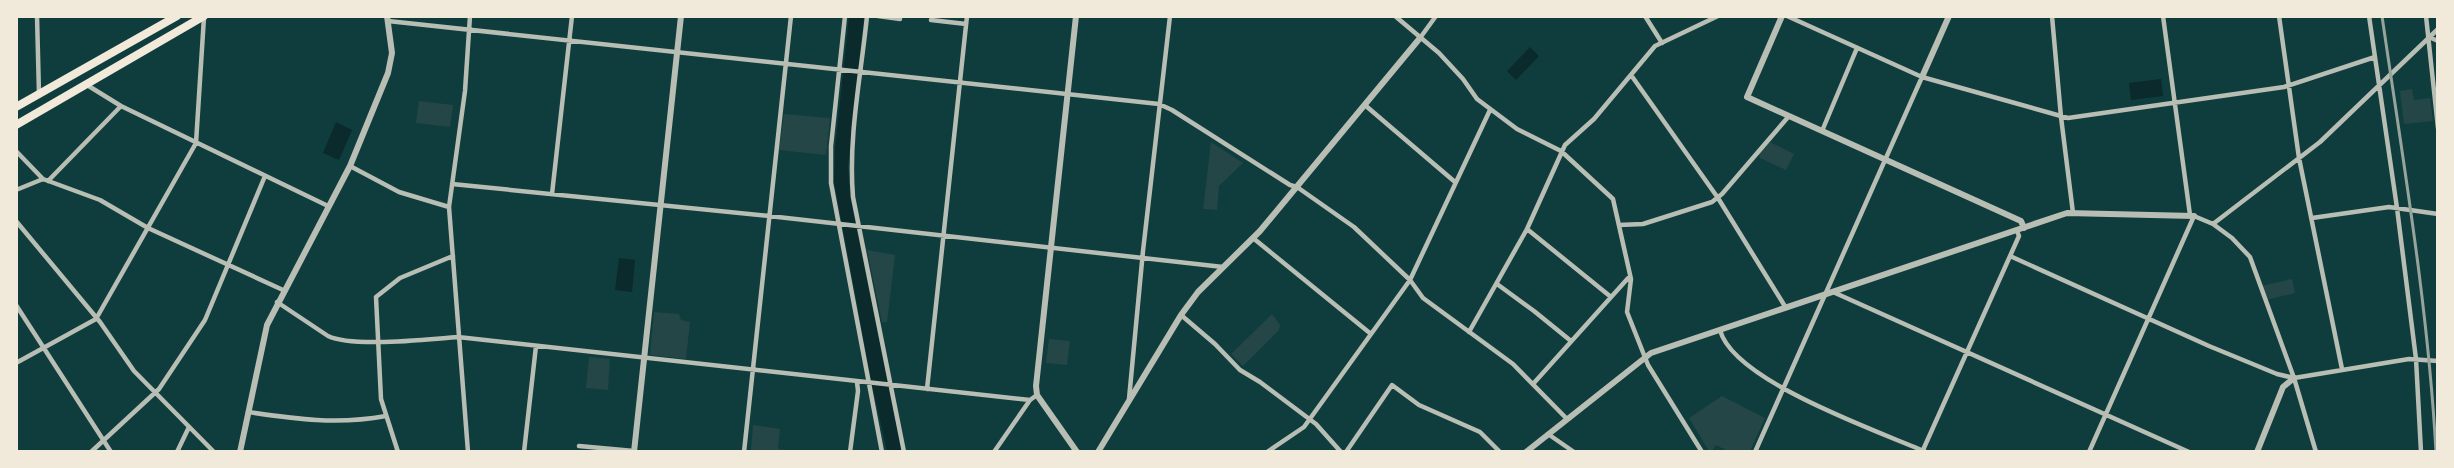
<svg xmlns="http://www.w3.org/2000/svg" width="2454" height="468" viewBox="0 0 2454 468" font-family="Cabin,sans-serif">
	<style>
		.green { fill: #244646 }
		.water { fill: #0a2a2b }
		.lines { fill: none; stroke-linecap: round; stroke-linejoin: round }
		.minor { stroke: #b8beb3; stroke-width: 4.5 }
		.tertiary { stroke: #b8beb3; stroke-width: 6 }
		.trunk { stroke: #f1e9da; stroke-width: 8 }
		.rail { stroke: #97a49c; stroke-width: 3 }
	</style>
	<rect width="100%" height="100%" fill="#0f3d3e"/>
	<path class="green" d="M2412,89L2414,100L2430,98L2433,121L2404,124L2400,91Z
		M419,101L453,105L450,127L416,123Z
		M784,114L830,118L826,155L779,150Z
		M1211,142L1243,163L1219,186L1217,210L1203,209Z
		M1770,142L1794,154L1786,170L1760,158L1759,154Z
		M867,250L895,255L887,322H882Z
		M2292,279L2295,293L2266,300L2261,286Z
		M654,312L679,314L681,320L690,322L686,359L650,355Z
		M1272,314L1280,325L1279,330L1243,366L1231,354Z
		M1049,339L1070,341L1067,365L1046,363Z
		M589,357L610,359L608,390L586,388Z
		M1722,396L1765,418L1750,451H1728L1716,445L1712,451H1709L1689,418Z
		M753,425L780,429L778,449L789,451H751Z"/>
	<path class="water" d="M849,17H864L848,166L850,196L902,451H887L871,380L834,181L835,149Z
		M1530,47L1539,56L1516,80L1507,71Z
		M2161,79L2163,96L2131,100L2129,83Z
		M336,122L352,130L339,160L323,153Z
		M619,258L635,260L632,292L615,290Z"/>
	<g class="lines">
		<path class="minor" d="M37,16L39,94
			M845,16L831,146V183L882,452
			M867,16C861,76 848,137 853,197L904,452
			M878,16L900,19
			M1395,16L1439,53L1463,79L1477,99L1517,129L1561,151L1613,199L1631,279L1627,312L1648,365L1702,452
			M1645,16L1662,43
			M1787,16L1922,77L2068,118L2284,87L2375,57
			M2052,16L2061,117L2073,213
			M2163,16L2190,215
			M2279,16L2299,158L2342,369
			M2369,16L2397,208L2416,359L2421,452
			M2426,16L2438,128
			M931,20L966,24
			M388,21L1159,104L1172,110L1290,185L1297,187L1354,227L1410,280L1423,298L1513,364L1567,419
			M2429,37L2438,41
			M1420,38L1436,16
			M1631,75L1718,198L1786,308
			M87,85L121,106L328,206
			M1366,106L1455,182
			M1822,131L1857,48
			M16,151L43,179L100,200L148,228L283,290
			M350,166L399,192L449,207
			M48,181L121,106
			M452,184L769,216L1223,267
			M16,190L43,179
			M552,194L572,16
			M2312,218L2389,207L2438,214
			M16,221L100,322L134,371L214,452
			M2213,224L2320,142L2438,29
			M1619,225L1643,224L1712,202L1722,194L1789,116
			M1527,229L1611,297
			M1253,238L1371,334
			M2010,256L2209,346L2277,374L2294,378L2409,359L2438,361
			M1497,284L1534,311L1571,341
			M1833,292L2189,452
			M277,302L328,336C353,348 428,339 458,337L1030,400L1037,395
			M16,305L111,452
			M1181,315L1215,344L1240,370L1260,382L1316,424L1341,452
			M1720,330C1733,381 1878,431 1926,452
			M1469,332L1527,229L1565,145L1594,119L1655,46L1718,16
			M16,363L96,319L196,143L204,17
			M1533,384L1630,276
			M927,389L967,16
			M1129,399L1143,251L1170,16
			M248,412C296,419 337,425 386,416
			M1548,434L1574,452
			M579,446L634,451
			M1923,450L2019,236L2017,231
			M91,452L159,389L205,320L265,176
			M177,452L189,427
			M398,452L381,399L376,297L400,278L453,256
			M468,452L449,207L465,91L470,16
			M524,452L536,346
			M744,452L791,16
			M850,452L858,391L857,382
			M994,452L1030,400
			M1267,452L1304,427L1410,280L1490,110
			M1346,452L1392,385L1419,405L1480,432L1500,452
			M1755,452L1922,77
			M2089,452L2194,216L2213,224L2232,238L2250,257L2294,378L2316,452"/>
		<path class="tertiary" d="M1076,16L1036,386L1037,395L1077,452
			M1782,16L1747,97L2021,221L2024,228
			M1922,77L1949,16
			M240,452L267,325L350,166L388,73L392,53L387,16
			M634,452L681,16
			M1098,452L1181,315L1198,292L1260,231L1420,38
			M1526,452L1651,353L2067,213L2194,216
			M2257,452L2283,387L2294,378"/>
		<path class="trunk" d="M16,107L177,16
			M16,125L204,16"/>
		<path class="rail" d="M2382,16C2403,161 2428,306 2436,452"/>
	</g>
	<rect width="2454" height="468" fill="none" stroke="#f1e9da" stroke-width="36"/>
</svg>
